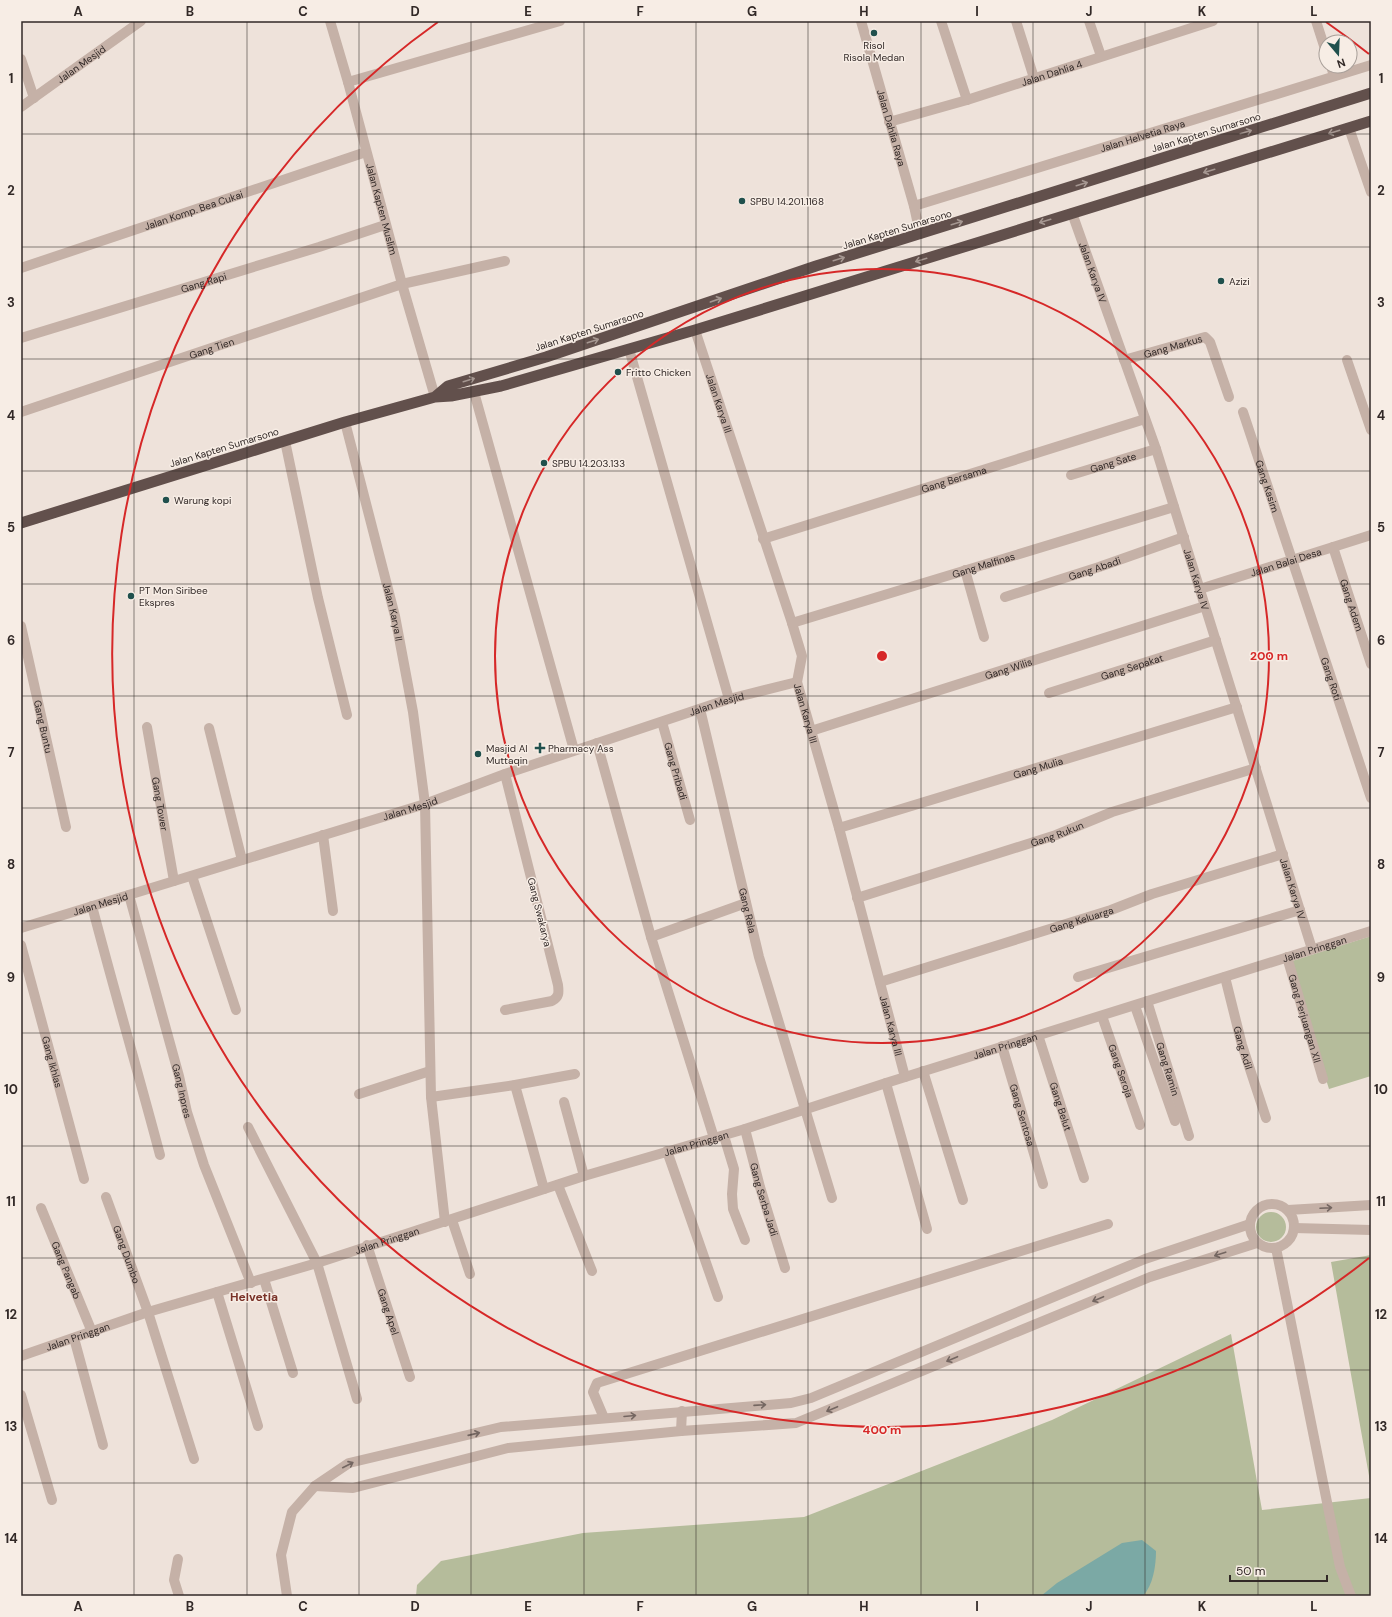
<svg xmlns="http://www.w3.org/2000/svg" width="1392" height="1617" viewBox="0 0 1392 1617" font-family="'DM Sans',sans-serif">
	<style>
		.green { fill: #b5bc9b }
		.water { fill: #7ba9a5 }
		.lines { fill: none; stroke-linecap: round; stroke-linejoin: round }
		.minor { stroke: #c5b1a7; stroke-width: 10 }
		.tertiary { stroke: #c5b1a7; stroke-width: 10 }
		.trunk { stroke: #62504c; stroke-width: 11 }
		.oneway { stroke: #a59791 }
		.oneway2 { stroke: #746661 }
		.grid { fill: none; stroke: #322927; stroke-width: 1; stroke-opacity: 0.55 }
		.ring { fill: none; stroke: #d62828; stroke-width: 2 }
		.poi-dot { fill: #20504d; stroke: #f7ede5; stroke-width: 1.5 }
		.labels { text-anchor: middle; stroke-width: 3; stroke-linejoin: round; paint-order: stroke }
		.poi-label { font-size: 10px; fill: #322927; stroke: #f7ede5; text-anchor: start }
		.street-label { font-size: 10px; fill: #322927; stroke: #f7ede5 }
		.quarter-label { font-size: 12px; font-weight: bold; fill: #793228; stroke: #f7ede5 }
		.centre { fill: #d62828; stroke: #f7ede5; stroke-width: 2 }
		.ring-label { font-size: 12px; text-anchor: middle; font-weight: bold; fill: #d62828; stroke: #f7ede5; stroke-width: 3; stroke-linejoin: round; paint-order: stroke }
		.neatline { fill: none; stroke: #322927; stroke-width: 1.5 }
		.grid-label { font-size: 13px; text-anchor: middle; font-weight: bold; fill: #322927 }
	</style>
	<rect width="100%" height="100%" fill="#eee2da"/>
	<path class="green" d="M1371,936V1076L1329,1089L1289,962Z
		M1256 1227a15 15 0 1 1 30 0a15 15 0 1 1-30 0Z
		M1371,1255V1487L1331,1262Z
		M1231,1334L1262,1510L1371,1498V1596H416L417,1585L441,1561L583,1533L804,1517L1052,1420Z"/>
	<path class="water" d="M1142,1540L1156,1551C1156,1566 1153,1585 1143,1596H1041L1057,1583L1122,1543Z"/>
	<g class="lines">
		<g class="minor">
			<path id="s1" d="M861,21L914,206L920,234"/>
			<path d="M941,21L967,100"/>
			<path d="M1016,21L1034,78"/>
			<path d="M1089,21L1101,56"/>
			<path d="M1316,21L1326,52"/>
			<path d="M21,59L34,98"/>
			<path d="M1331,66L1334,76"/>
			<path d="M348,82L560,21"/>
			<path id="s2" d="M21,107L141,21"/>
			<path id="s3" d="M889,122L967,100L1213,21"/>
			<path d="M1349,128L1371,192"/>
			<path id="s4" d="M914,206L1371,65"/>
			<path id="s5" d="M1072,213L1156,449L1312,949"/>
			<path id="s6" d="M21,268L366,152"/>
			<path id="s7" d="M695,330L792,623L802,656L797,682L839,828L905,1077"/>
			<path id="s8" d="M21,338L319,247L385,225"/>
			<path d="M629,349L729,699"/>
			<path id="s9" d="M1124,360L1205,337L1210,342L1229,397"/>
			<path d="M1347,360L1371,430"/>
			<path d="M474,392L574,750"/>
			<path id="s10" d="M21,412L402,284L505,261"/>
			<path id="s11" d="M1243,412L1371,798"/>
			<path id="s12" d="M345,422L395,616L413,712L425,804L431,1097L445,1222"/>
			<path d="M285,441L318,598L347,715"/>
			<path id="s13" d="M1071,475L1156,449"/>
			<path id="s14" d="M763,539L1145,419"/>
			<path id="s15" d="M1333,547L1371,664"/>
			<path d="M965,570L984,637"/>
			<path id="s16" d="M1200,589L1371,535"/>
			<path id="s17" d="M1005,597L1099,567L1184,537"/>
			<path id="s18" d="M792,623L1174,507"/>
			<path id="s19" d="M21,626L66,827"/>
			<path id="s20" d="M1049,693L1216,640"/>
			<path id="s21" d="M700,709L759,957L832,1198"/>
			<path id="s22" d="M662,722L690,820"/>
			<path id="s23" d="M147,727L174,881"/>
			<path d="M209,728L242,860"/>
			<path id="s24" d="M811,731L1205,606"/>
			<path d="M597,743L651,937L714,1138"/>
			<path id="s25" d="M839,828L1237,707"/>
			<path d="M323,835L333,911"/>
			<path d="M192,876L236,1010"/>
			<path id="s26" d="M129,895L179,1076L187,1112L204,1165L251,1283"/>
			<path id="s27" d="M857,898L1056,835L1112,812L1256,768"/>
			<path d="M92,906C114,990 138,1072 160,1155"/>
			<path id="s28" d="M21,928L425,804L505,774L729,699L797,682"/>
			<path d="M651,937L746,903"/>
			<path id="s29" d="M21,945L84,1179"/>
			<path id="s30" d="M1287,957L1323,1079"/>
			<path d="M1078,977L1300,910"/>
			<path id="s31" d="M1225,977L1242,1045L1266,1118"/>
			<path id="s32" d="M880,982L1111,910L1152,894L1283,854"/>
			<path id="s33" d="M1147,1001L1189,1136"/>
			<path d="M1135,1006L1175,1121"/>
			<path d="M505,1010L552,1001C559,997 559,993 558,985L505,774"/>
			<path id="s34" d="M1102,1016L1140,1125"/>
			<path id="s35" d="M1038,1035L1084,1178"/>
			<path id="s36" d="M1002,1046L1043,1184"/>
			<path d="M923,1071L963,1200"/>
			<path d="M886,1083L927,1229"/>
			<path d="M515,1085L544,1189"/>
			<path d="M359,1094L430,1071"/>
			<path d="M431,1097L515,1085L575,1074"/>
			<path d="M564,1102L584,1176"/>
			<path d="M248,1127L317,1263L357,1399"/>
			<path id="s37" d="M745,1129L760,1187L785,1268"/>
			<path d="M724,1136L734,1169L732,1194L733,1209L745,1240"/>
			<path d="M667,1151L718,1297"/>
			<path d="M558,1185L592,1271"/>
			<path id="s38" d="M106,1197L148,1312L194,1459"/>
			<circle cx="1272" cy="1226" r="22"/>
			<path id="s39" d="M41,1208L92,1332"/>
			<path d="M1288,1210L1371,1205"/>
			<path d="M452,1220L470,1274"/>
			<path d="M1294,1228L1371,1230"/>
			<path id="s40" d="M367,1245L410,1377"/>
			<path d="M1276,1248L1340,1567L1351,1596"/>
			<path d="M264,1279L293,1373"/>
			<path d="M217,1292L258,1426"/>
			<path d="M74,1338L103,1445"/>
			<path id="s41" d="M21,1356L148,1312L317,1263L584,1176L745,1129L886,1083L1371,931"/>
			<path d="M21,1395L52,1500"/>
			<path d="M604,1418L593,1392L597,1383L1108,1224"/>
			<path d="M681,1431L682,1411"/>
			<path d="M315,1486L353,1488L508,1448L681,1431L796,1423L1150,1277L1257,1243"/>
			<path d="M178,1559L174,1580L179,1596"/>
			<path d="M287,1596L281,1555L292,1512L315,1486L349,1463L501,1427L791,1403L811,1398L1145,1259L1250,1224"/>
		</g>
		<path class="tertiary" id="s42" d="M330,21L348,82L402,284L435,397"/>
		<path class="trunk" d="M435,397L448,386L546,357L816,266L1371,93
			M21,523L345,422L435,397L451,396L501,386L695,330L1371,121"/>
	</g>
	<defs><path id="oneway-shaft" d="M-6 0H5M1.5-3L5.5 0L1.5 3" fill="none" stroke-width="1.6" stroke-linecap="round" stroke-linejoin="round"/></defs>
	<g class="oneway">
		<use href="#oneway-shaft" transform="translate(1246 132) rotate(-17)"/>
		<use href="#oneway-shaft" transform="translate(1334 132) rotate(163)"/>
		<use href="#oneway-shaft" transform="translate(1209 171) rotate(163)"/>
		<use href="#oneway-shaft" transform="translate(1082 184) rotate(-17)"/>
		<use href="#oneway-shaft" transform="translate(1045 221) rotate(163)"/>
		<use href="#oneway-shaft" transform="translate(957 223) rotate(-17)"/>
		<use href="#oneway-shaft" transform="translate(839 259) rotate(-17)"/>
		<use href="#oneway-shaft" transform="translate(921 260) rotate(163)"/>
		<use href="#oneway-shaft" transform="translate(716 300) rotate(-19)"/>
		<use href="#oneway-shaft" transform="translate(593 341) rotate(-18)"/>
		<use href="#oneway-shaft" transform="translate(469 380) rotate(-17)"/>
	</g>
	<g class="oneway2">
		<use href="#oneway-shaft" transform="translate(1326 1208) rotate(-3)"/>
		<use href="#oneway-shaft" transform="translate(1220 1254) rotate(162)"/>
		<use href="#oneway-shaft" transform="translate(1098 1299) rotate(157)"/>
		<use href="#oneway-shaft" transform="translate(952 1359) rotate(157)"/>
		<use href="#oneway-shaft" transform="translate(760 1405) rotate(-4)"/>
		<use href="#oneway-shaft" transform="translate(832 1409) rotate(157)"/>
		<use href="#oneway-shaft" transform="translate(630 1416) rotate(-5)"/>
		<use href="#oneway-shaft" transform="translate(474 1434) rotate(-13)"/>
		<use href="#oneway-shaft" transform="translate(348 1465) rotate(-27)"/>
	</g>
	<path class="grid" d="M134,21V1596M247,21V1596M359,21V1596M471,21V1596M584,21V1596M696,21V1596M808,21V1596M921,21V1596M1033,21V1596M1145,21V1596M1258,21V1596M21,134H1371M21,247H1371M21,359H1371M21,471H1371M21,584H1371M21,696H1371M21,808H1371M21,921H1371M21,1033H1371M21,1146H1371M21,1258H1371M21,1370H1371M21,1483H1371"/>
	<g class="ring">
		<circle cx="882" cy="656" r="387"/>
		<path d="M1369 1258A774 774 0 1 1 438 22M1326 22A774 774 0 0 1 1369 54"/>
	</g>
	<g class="poi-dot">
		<circle cx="874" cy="33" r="4"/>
		<circle cx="742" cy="201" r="4"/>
		<circle cx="1221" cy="281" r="4"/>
		<circle cx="618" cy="372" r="4"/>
		<circle cx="544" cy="463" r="4"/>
		<circle cx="166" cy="500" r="4"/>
		<circle cx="131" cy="596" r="4"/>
		<path d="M538 742h4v4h4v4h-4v4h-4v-4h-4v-4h4z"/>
		<circle cx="478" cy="754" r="4"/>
	</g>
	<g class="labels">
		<g class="poi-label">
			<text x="874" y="49" text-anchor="middle">Risol<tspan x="874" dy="12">Risola Medan</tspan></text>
			<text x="750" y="205">SPBU 14.201.1168</text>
			<text x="1229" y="285">Azizi</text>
			<text x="626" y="376">Fritto Chicken</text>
			<text x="552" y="467">SPBU 14.203.133</text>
			<text x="174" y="504">Warung kopi</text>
			<text x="139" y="594">PT Mon Siribee<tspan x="139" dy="12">Ekspres</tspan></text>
			<text x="486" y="752">Masjid Al<tspan x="486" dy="12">Muttaqin</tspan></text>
			<text x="548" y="752">Pharmacy Ass</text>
		</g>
		<g class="street-label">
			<text dy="4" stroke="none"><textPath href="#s2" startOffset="74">Jalan Mesjid</textPath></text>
			<text dy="4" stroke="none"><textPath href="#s3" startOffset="170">Jalan Dahlia 4</textPath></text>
			<text dy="4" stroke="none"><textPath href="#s1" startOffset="111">Jalan Dahlia Raya</textPath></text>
			<text transform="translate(1206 132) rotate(-17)" y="4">Jalan Kapten Sumarsono</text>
			<text dy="4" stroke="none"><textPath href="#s4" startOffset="239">Jalan Helvetia Raya</textPath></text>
			<text dy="4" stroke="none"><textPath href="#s42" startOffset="195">Jalan Kapten Muslim</textPath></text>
			<text dy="4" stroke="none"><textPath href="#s6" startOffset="182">Jalan Komp. Bea Cukai</textPath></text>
			<text transform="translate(897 229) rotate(-17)" y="4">Jalan Kapten Sumarsono</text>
			<text dy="4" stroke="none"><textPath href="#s5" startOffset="63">Jalan Karya IV</textPath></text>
			<text dy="4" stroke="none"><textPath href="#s8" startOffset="191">Gang Rapi</textPath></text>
			<text transform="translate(589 330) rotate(-18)" y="4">Jalan Kapten Sumarsono</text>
			<text dy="4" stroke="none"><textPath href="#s9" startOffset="51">Gang Markus</textPath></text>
			<text dy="4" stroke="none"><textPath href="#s10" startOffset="201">Gang Tien</textPath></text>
			<text dy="4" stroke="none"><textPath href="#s7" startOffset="77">Jalan Karya III</textPath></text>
			<text transform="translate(224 447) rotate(-17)" y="4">Jalan Kapten Sumarsono</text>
			<text dy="4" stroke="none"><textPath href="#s13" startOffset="44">Gang Sate</textPath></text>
			<text dy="4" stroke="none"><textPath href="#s14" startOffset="200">Gang Bersama</textPath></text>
			<text dy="4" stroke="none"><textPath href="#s11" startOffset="78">Gang Kasim</textPath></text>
			<text dy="4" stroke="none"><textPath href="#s16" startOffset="90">Jalan Balai Desa</textPath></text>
			<text dy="4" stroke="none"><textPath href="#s18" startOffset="200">Gang Malfinas</textPath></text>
			<text dy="4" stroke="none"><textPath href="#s17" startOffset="94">Gang Abadi</textPath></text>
			<text dy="4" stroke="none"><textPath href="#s5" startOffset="387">Jalan Karya IV</textPath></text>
			<text dy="4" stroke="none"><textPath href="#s15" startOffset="61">Gang Adem</textPath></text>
			<text dy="4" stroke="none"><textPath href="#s12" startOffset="196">Jalan Karya II</textPath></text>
			<text dy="4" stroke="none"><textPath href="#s20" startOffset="87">Gang Sepakat</textPath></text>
			<text dy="4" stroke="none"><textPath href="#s24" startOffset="207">Gang Wilis</textPath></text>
			<text dy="4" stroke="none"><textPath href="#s11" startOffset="281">Gang Roti</textPath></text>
			<text dy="4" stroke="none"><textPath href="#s28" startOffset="731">Jalan Mesjid</textPath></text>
			<text dy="4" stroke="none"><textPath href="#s7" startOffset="402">Jalan Karya III</textPath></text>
			<text dy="4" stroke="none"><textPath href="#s19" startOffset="103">Gang Buntu</textPath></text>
			<text dy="4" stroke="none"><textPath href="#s25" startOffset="208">Gang Mulia</textPath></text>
			<text dy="4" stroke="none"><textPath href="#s22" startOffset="51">Gang Pribadi</textPath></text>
			<text dy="4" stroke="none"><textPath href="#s23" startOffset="78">Gang Tower</textPath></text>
			<text dy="4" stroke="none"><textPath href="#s28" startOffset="407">Jalan Mesjid</textPath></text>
			<text dy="4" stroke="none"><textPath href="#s27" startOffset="210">Gang Rukun</textPath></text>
			<text dy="4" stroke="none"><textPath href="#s5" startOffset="711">Jalan Karya IV</textPath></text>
			<text dy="4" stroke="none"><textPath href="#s28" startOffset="83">Jalan Mesjid</textPath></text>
			<text dy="4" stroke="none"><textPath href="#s21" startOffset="207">Gang Rela</textPath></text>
			<text transform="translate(540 912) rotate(76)" y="4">Gang Swakarya</text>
			<text dy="4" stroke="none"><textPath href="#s32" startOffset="211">Gang Keluarga</textPath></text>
			<text dy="4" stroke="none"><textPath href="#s41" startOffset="1356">Jalan Pringgan</textPath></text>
			<text dy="4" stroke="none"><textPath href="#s30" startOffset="64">Gang Perjuangan XII</textPath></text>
			<text dy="4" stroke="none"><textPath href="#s7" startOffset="726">Jalan Karya III</textPath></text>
			<text dy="4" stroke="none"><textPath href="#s41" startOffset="1032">Jalan Pringgan</textPath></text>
			<text dy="4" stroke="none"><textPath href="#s31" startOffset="73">Gang Adil</textPath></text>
			<text dy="4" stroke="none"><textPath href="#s29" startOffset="121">Gang Ikhlas</textPath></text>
			<text dy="4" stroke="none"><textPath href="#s33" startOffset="71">Gang Ramin</textPath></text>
			<text dy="4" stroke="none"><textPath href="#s34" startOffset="58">Gang Seroja</textPath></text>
			<text dy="4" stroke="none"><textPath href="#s26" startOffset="203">Gang Inpres</textPath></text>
			<text dy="4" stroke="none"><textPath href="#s35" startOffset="75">Gang Belut</textPath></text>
			<text dy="4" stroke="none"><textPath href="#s36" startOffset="72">Gang Sentosa</textPath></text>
			<text dy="4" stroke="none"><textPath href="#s41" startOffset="708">Jalan Pringgan</textPath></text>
			<text dy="4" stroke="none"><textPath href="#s37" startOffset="73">Gang Serba Jadi</textPath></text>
			<text dy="4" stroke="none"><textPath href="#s41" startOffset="384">Jalan Pringgan</textPath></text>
			<text dy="4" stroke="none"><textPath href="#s38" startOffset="61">Gang Dumbo</textPath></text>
			<text dy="4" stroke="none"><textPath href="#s39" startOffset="67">Gang Pangab</textPath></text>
			<text dy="4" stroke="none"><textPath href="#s40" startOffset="70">Gang Apel</textPath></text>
			<text dy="4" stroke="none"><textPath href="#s41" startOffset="60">Jalan Pringgan</textPath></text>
		</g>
		<g class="quarter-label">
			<text x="254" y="1301">Helvetia</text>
		</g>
	</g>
	<circle cx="882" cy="656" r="6" class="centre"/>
	<g class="ring-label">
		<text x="1269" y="660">200 m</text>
		<text x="882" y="1434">400 m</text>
	</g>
	<rect width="1392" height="1617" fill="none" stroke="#f7ede5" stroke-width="44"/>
	<g transform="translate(1338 54) rotate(161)"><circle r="19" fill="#f7ede5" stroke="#a89f99"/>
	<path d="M0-3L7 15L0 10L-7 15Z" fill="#20504d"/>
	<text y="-6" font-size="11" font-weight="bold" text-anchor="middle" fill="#322927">N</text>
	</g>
	<path d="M1230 1575v6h97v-6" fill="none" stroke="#322927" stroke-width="2"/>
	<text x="1236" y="1575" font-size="12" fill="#322927" stroke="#f7ede5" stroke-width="3" paint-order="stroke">50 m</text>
	<rect x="22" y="22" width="1348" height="1573" class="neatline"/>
	<g class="grid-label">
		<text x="78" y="16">A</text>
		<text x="190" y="16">B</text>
		<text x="303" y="16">C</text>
		<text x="415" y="16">D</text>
		<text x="528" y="16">E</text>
		<text x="640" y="16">F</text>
		<text x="752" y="16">G</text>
		<text x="864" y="16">H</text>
		<text x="977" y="16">I</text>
		<text x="1089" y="16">J</text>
		<text x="1202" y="16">K</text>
		<text x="1314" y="16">L</text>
		<text x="11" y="83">1</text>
		<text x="1381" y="83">1</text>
		<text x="11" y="195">2</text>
		<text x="1381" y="195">2</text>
		<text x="11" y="307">3</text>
		<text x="1381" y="307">3</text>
		<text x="11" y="420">4</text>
		<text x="1381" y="420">4</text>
		<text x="11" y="532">5</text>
		<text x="1381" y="532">5</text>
		<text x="11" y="645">6</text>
		<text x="1381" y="645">6</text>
		<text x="11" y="757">7</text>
		<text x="1381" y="757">7</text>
		<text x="11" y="869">8</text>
		<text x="1381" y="869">8</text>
		<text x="11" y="982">9</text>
		<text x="1381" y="982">9</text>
		<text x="11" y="1094">10</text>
		<text x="1381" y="1094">10</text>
		<text x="11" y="1206">11</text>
		<text x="1381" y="1206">11</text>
		<text x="11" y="1319">12</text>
		<text x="1381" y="1319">12</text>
		<text x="11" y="1431">13</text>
		<text x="1381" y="1431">13</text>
		<text x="11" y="1543">14</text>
		<text x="1381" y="1543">14</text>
		<text x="78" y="1611">A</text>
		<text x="190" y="1611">B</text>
		<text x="303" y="1611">C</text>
		<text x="415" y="1611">D</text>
		<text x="528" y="1611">E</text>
		<text x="640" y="1611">F</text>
		<text x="752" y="1611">G</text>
		<text x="864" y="1611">H</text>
		<text x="977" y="1611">I</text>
		<text x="1089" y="1611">J</text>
		<text x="1202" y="1611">K</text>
		<text x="1314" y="1611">L</text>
	</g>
</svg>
